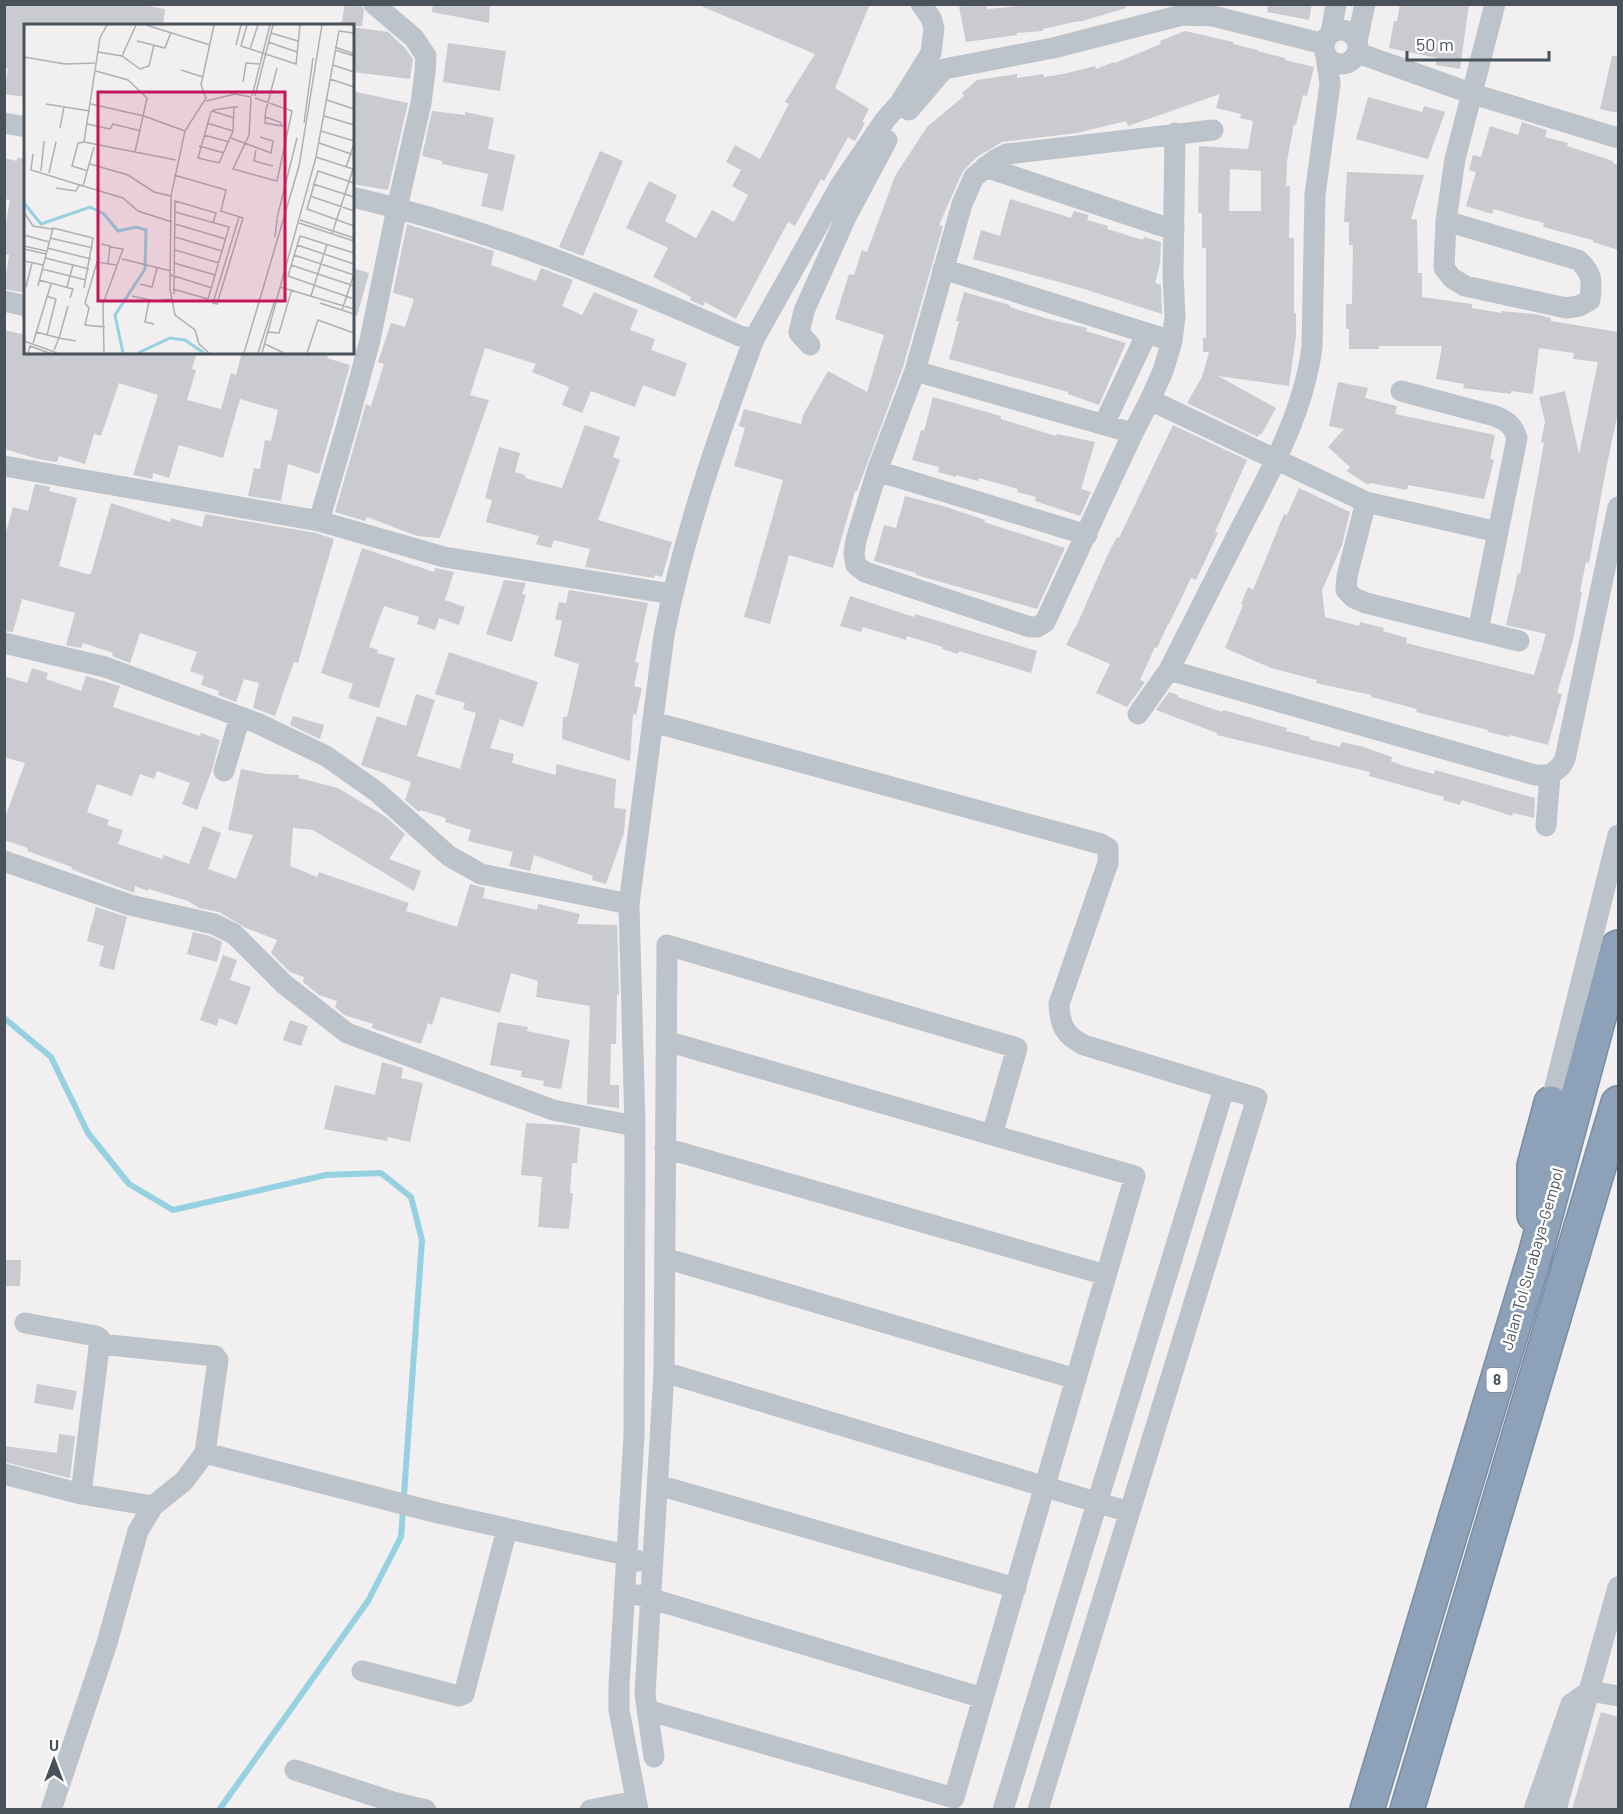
<svg xmlns="http://www.w3.org/2000/svg" width="1623" height="1814" viewBox="0 0 1623 1814" font-family="Barlow,sans-serif">
	<style>
		.lines { fill: none; stroke-linecap: round; stroke-linejoin: round }
		.stream { stroke: #95d1e1; stroke-width: 6 }
		.building { fill: #c9cbd1; fill-rule: evenodd }
		.motorway-casing { stroke: #788da3; stroke-width: 36 }
		.minor { stroke: #bcc3ca; stroke-width: 21 }
		.motorway { stroke: #8da2b8; stroke-width: 33 }
		.labels { text-anchor: middle; stroke-width: 5; stroke-linejoin: round; paint-order: stroke }
		.shield { fill: #fff; stroke: #80868c; stroke-width: 1.5 }
		.shield-label { font-size: 15px; font-weight: bold; fill: #49525a }
		.street-label { font-size: 16px; fill: #49525a; stroke: #fff }
		.inset-river { fill: none; stroke: #95d1e1; stroke-width: 3 }
		.inset-road { fill: none; stroke: #aeb0b3; stroke-width: 1.5 }
		.view { fill: #c2185b; fill-opacity: 0.15; stroke: #c2185b; stroke-width: 3 }
		.inset-edge { fill: none; stroke: #49525a; stroke-width: 3 }
	</style>
	<rect width="100%" height="100%" fill="#f1efef"/>
	<g class="lines">
		<path class="stream" d="M4,1018L51,1057L88,1133L129,1184L173,1210L326,1175L381,1173L411,1197L422,1240L401,1537L368,1601L219,1810"/>
	</g>
	<path class="building" d="M4,4H138L165,9L163,26H26V97L4,94L8,68H4Z
		M345,4H362L364,11L362,26H341Z
		M433,4H490L489,23L432,12Z
		M696,4H870L835,88L869,109L862,122L865,123L855,141L848,137L824,181L821,179L795,226L788,222L736,319L705,302L703,306L690,300L691,297L653,277L668,248L626,228L649,181L677,195L665,221L696,238L712,210L734,222L748,195L732,186L741,170L726,162L735,145L760,159L789,104L785,102L815,54Z
		M970,4H986L987,9L1020,6V4H1125L1126,8L1079,22V21L1043,29V31L1017,33V35L966,42L959,7Z
		M1268,4H1312L1309,20L1267,12Z
		M1400,4H1469L1460,69L1436,65L1437,58L1389,48L1394,21H1397Z
		M352,27L388,32L404,47L413,59L410,79L352,72Z
		M1185,31L1233,42V44L1258,50L1257,51L1285,58V60L1314,67L1307,96L1303,95L1296,125L1294,124L1287,161L1286,186H1290L1289,238H1294V313H1296V336L1289,386L1218,376L1276,408L1261,435L1259,434L1258,437L1187,403L1202,377L1209,352H1203V338H1206V248H1202V213H1198L1199,146L1248,149L1253,121L1240,118L1241,114L1216,108L1220,94L1128,126L1126,121L1077,133L1002,142L977,157L963,171L939,225L943,226L903,367L857,491H855L833,568L789,555L770,624L744,617L783,480L734,466L745,428L739,426L744,409L801,424L803,415L828,371L867,392L884,335L835,319L849,274L854,275L862,250L867,252L895,176L927,127L964,96L962,93L977,80L1017,74V78L1043,74L1044,77L1063,74L1095,66L1096,69L1114,62L1115,63L1161,44L1160,41ZM1230,169L1261,171V211H1229Z
		M448,43L506,51L500,91L443,82Z
		M1612,56H1618V113L1600,109Z
		M352,91L408,103L388,190L352,184Z
		M1368,97L1422,112L1424,106L1445,112L1428,159L1356,139Z
		M432,111L465,115V112L494,118L488,149L515,155L503,211L481,206L488,174L442,164V161L422,156Z
		M1522,122L1547,130L1545,137L1568,143L1567,146L1613,161V163L1618,165V250L1593,242V240L1543,227L1544,223L1517,216L1494,209L1492,214L1466,206L1476,172L1469,170L1473,155L1481,157L1490,126L1518,135Z
		M600,151L623,161L583,256L559,247Z
		M4,158L17,161V158L26,159V293L4,289L9,255L4,254V233L10,200L4,199Z
		M1347,172L1424,175L1411,219L1417,220L1418,273H1422V297L1472,304V308L1501,313V311L1535,314L1551,318V321L1618,332V412L1605,474L1589,563L1586,562L1580,592H1582L1573,640L1557,693L1562,694L1548,745L1510,735L1509,737L1488,732V730L1416,712L1417,709L1371,697V695L1316,683L1317,680L1271,668L1225,648L1243,605L1241,604L1248,587L1253,590L1284,514L1287,515L1299,488L1350,512L1342,545L1322,590L1325,617L1359,626L1360,622L1384,628L1383,631L1407,638L1406,643L1534,675L1546,634L1506,625L1518,573L1520,574L1544,443L1541,442L1545,422L1539,397L1565,391L1579,454L1598,362L1573,359L1574,353L1539,348L1533,394L1511,391V394L1463,388L1464,384L1436,379L1442,346H1379V349H1349V329H1346V304H1352L1353,245H1349V222H1344Z
		M1010,199L1071,218L1074,211L1089,215L1087,220L1108,226L1107,229L1143,240L1144,237L1161,242L1160,264L1155,283L1161,285L1162,314L1081,288L973,259L981,230L1000,236Z
		M407,224L494,251L491,265L536,281L541,268L573,280L562,306L582,315L594,292L638,310L630,330L655,339L651,350L687,363L675,397L643,385L635,407L591,391L582,413L562,405L569,387L532,372L536,364L485,348L470,395L489,400L452,506L440,538L417,536L367,517L365,521L335,512L366,404L371,406L384,364L378,362L391,323L405,327L414,299L393,293Z
		M352,268L369,273L357,316H352Z
		M964,292L1010,305V307L1048,319L1087,328L1086,331L1126,343L1099,405L1068,394V392L949,359L959,321H956Z
		M4,330L26,335V352H197L192,369L196,370L187,400L221,409L231,373L236,375L242,352H329L327,358L350,365L319,474L288,464L281,501L248,496L254,468L260,469L265,440L271,441L278,410L240,399L223,458L179,445L169,478L153,473L152,479L133,475L158,395L119,383L101,436L94,434L85,464L59,456L57,462L38,459L4,449Z
		M1338,382L1368,388L1365,398L1397,406L1395,414L1495,435L1490,459L1494,460L1484,499L1408,485L1407,490L1370,483L1368,485L1347,471L1350,467L1328,447L1344,429L1329,426Z
		M933,397L1001,416V419L1056,436L1057,434L1095,442L1081,489L1091,492L1080,516L1035,501L1036,497L1017,492L1018,489L979,478L978,481L956,475V477L938,472L939,467L912,460L921,430L924,431Z
		M585,425L620,437L613,457L620,460L598,520L672,542L662,577L655,575L654,578L585,567L590,549L554,540L551,548L536,544L539,536L486,522L492,500L485,498L499,447L520,453L515,472L525,475V478L562,488Z
		M1173,425L1247,460L1215,532L1218,533L1196,580L1191,578L1169,624H1168L1157,648L1155,647L1140,680L1145,682L1127,707L1096,693L1110,664L1066,645L1075,627H1076L1108,554L1117,537L1119,538Z
		M35,484L50,487L49,491L77,498L59,566L87,574H91L111,503L170,522L171,518L202,527L205,514L316,533L334,539L298,663L294,662L275,716L253,708L259,683L244,679L236,702L218,695L219,691L201,685L204,676L190,671L197,652L140,633L130,663L112,656L113,653L83,643L81,648L66,645L75,613L22,599L13,632L4,631V539L13,507L28,511Z
		M905,496L946,507L985,520L984,522L1065,548L1037,609L916,575V573L874,561L884,525L896,528Z
		M362,548L434,572L435,568L454,572L445,600L465,607L459,625L439,618L435,630L417,624L419,617L384,606L369,647L378,650L377,653L395,658L379,708L348,698L353,684L321,673Z
		M504,580L526,583L522,594L526,595L512,642L486,634Z
		M569,590L648,603L635,662L639,663L634,686L642,688L636,715L633,714L630,761L562,739L563,717H567L579,664L554,656L562,621L555,619L559,602L566,603Z
		M850,596L914,617L915,614L1037,651L1031,673L959,651L958,654L942,649L943,647L907,636L906,640L863,627L861,632L840,626Z
		M449,652L538,682L523,727L500,719L490,748L514,754L512,763L556,775V764L616,779L614,808L626,809L624,833L606,884L592,880L593,876L534,855L530,871L509,866L513,852L468,841L471,830L445,822L446,818L420,810L419,812L405,800L411,782L361,765L377,716L406,726L416,694L435,700L417,756L460,769L476,713L463,709L465,703L435,694Z
		M32,668L48,673L46,679L81,691L86,676L120,686L113,707L200,736L201,733L220,740L212,770L197,810L182,804L190,783L157,771L154,779L140,774L132,796L97,784L87,812L109,820L107,825L123,830L118,844L162,859L164,855L189,864L203,826L221,833L208,869L236,879L253,835L228,830L241,769L267,774L299,775V778L338,788L386,817L405,834L389,859L421,871L414,891L313,830L293,828L290,866L317,877L319,872L336,878L409,903L406,911L457,927L470,884L485,888L483,898L537,910L538,904L580,914L577,924L617,925L619,995H617L616,1044H611L610,1085H619V1108L587,1104L590,1006L536,997L538,981L511,973L500,1013L441,997L432,1025L428,1023L421,1044L372,1028L373,1024L344,1015L335,1007L337,1001L319,995L303,982L304,977L290,972L271,953L277,940L246,928L219,912L199,908L188,901L149,889L148,891L135,886L134,893L71,869L72,867L27,851L28,848L4,840V820L25,763L4,757V676L27,683Z
		M1169,692L1178,695V697L1222,712L1223,710L1287,728L1286,731L1310,737L1309,739L1340,747L1342,742L1360,746L1392,757L1391,761L1404,766L1434,774L1435,770L1535,798L1534,818L1513,813L1512,816L1462,800L1460,805L1443,800L1444,797L1369,776L1370,772L1217,735V733L1156,710Z
		M293,716L324,725L320,739L290,725Z
		M96,907L127,917L114,970L99,966L104,946L87,941Z
		M193,932L210,936L222,942L217,962L187,954Z
		M223,955L237,960L230,980L251,987L237,1025L219,1018L217,1026L200,1020Z
		M290,1020L308,1026L301,1046L283,1040Z
		M498,1022L528,1027L527,1031L570,1040L561,1089L543,1086L544,1081L521,1077L522,1071L490,1065Z
		M382,1062L403,1068L401,1078L423,1083L410,1142L388,1137L387,1141L324,1129L335,1085L375,1095Z
		M526,1123L562,1125L580,1128L577,1163H572L570,1193H573L569,1229L538,1227L542,1177L521,1175Z
		M4,1260H21L20,1286H4Z
		M37,1384L77,1391L73,1410L34,1403Z
		M59,1434L75,1436L70,1478L4,1462V1446L57,1453Z
		M1601,1712L1618,1717V1809H1572Z"/>
	<g class="lines">
		<defs>
			<path id="motorway" d="M1534,1215V1166L1551,1103
				M1367,1810L1535,1255L1618,947
				M1407,1810L1618,1103"/>
		</defs>
		<use href="#motorway" class="motorway-casing"/>
		<path class="minor" d="M1324 47a17 17 0 1 1 34 0a17 17 0 1 1-34 0Z
			M1331,33L1336,4
			M1357,41L1365,4
			M1358,53L1473,94L1618,138
			M1326,56L1330,84L1315,195L1312,347C1304,410 1273,467 1244,522C1219,572 1194,621 1169,670L1535,775H1550L1561,766L1565,759L1618,507
			M909,110L944,69L1053,48L1182,15L1213,16L1324,44
			M4,123L26,127
			M1175,133L1173,275L1175,317L1172,341L1163,371L1150,400L1133,433L1045,622L1037,627H1030L865,572L856,565L854,554L856,540L877,471L915,371L962,204L974,177L995,160L1007,154L1213,130
			M985,167L1174,230
			M352,197C486,228 614,280 740,336L754,339L840,186L885,120L900,103L931,53L934,28L931,18L921,4
			M1446,221L1578,260C1593,273 1592,282 1590,300L1579,306L1566,308L1465,286L1452,278L1444,268L1446,221L1455,159L1495,4
			M943,269L1172,341
			M4,301L26,306
			M810,345L799,333L804,311L846,217L887,140
			M915,371L1133,433
			M1150,400L1366,502L1498,532L1517,438C1513,425 1507,421 1495,416L1401,391
			M1104,424L1147,333
			M4,466L319,521L444,557L672,594
			M877,471L1087,535
			M1366,502L1347,576L1346,590L1354,598L1366,603L1519,641
			M319,521L349,418L370,340L397,208L421,103L425,72L426,56L414,38L374,4
			M1478,631L1498,532
			M4,643L105,667L257,723L326,756L377,792L449,856L481,874L629,904L664,635C684,533 718,436 754,339
			M1138,714L1169,670
			M653,722L1101,844L1108,848V863L1059,1004C1060,1025 1064,1035 1084,1045L1257,1098L1038,1810
			M224,771L240,717
			M1546,826L1550,775
			M4,861L130,905L214,924L234,934L284,984L347,1033L553,1110L635,1126
			M629,904L635,1126L634,1436L619,1686V1710L638,1810
			M1551,1103L1618,835
			M665,1148L1106,1275
			M665,1258L1076,1379
			M25,1323L96,1336L100,1339L81,1494
			M664,1372L1129,1512
			M205,1453L438,1513L626,1555L638,1561
			M4,1474L81,1494L153,1506
			M658,1485L1016,1588
			M639,1595L983,1698
			M362,1671L459,1696L464,1694L507,1529
			M647,1710L954,1798L1135,1176L666,1041
			M654,1757L645,1694L664,1372L667,945L1017,1048L992,1135
			M295,1770L393,1802L426,1810
			M51,1810L107,1643L138,1531L153,1506L184,1481L205,1453L218,1360L215,1356L100,1344
			M590,1810L636,1801
			M1003,1810L1224,1089
			M1534,1810L1571,1704L1590,1691L1618,1696
			M1556,1810L1618,1587"/>
		<use href="#motorway" class="motorway"/>
	</g>
	<g class="labels">
		<rect class="shield" x="1486.5" y="1368" width="21" height="24" rx="4.5"/>
		<g class="shield-label">
			<text x="1497" y="1385">8</text>
		</g>
		<g class="street-label">
			<text transform="translate(1532 1259) rotate(-74)" y="6">Jalan Tol Surabaya–Gempol</text>
		</g>
	</g>
	<g transform="translate(24 24)">
		<rect width="330" height="330" fill="#f1efef"/>
		<path class="inset-river" d="M0,179L17,200L66,183L80,190L94,207L112,203L122,206L121,245L91,291L99,329M114,329L146,314L161,316L180,329"/>
		<path class="inset-road" d="M122,1L186,21M223,1L217,22L272,40M247,9L274,17M113,17L141,24L147,8M244,18L273,28M212,21L217,1M311,23L330,30M226,25L234,1M311,26L330,32M74,28L98,32L116,45L125,42L130,21M98,32L112,1M0,33L41,40L73,39M272,41L276,1M309,41L330,48M157,46L179,53M72,47L104,56L123,74L111,128M306,55L330,63M219,58L222,39L235,40M228,72L246,1M231,72L249,1M227,74L225,111L209,145L253,157L268,87L231,74M303,76L330,85M182,77L211,70L227,73M22,80L66,87M67,80L120,92L161,107L182,74L177,61L190,1M210,83L209,107L195,139L174,134L187,88L190,86L210,83H214M188,87L210,94M300,92L330,101M241,93L256,98L258,102L241,99V93L242,86L253,44M183,99L209,107M280,99L289,34M63,100L86,105L89,100L117,107M36,104L40,83M297,107L330,117M180,111L205,118M207,114L247,129L249,117L236,113M60,118L152,136M295,119L330,131M175,122L200,129M70,123L59,162L99,174L114,187L148,198M232,126L230,137L249,142M9,130L7,146L59,162M292,133L329,145M66,140L104,151L130,168L147,172L161,107M322,143L330,120M17,147L20,117M64,147L48,142L54,119L60,118L76,14L83,1M25,149L32,118M150,151L202,166L197,187L219,194L193,280L189,279L215,193M330,159L294,147L283,185L330,202M289,160L330,173M32,164L52,167L56,160M147,172L146,265L151,291L171,306L175,320L185,329M286,172L330,187M0,188L9,202L28,205M253,194L273,114M276,196L330,214M275,199L330,217M151,200L202,215M308,210L329,145M0,211L25,218M151,213L198,227M251,213L253,195M26,214L69,224M77,220L86,222L84,240M273,221L330,240M0,222L22,227M23,224L67,235M0,225L22,230M151,226L195,239M330,229L276,212L264,252L330,275M270,231L330,251M21,234L65,245M98,235L147,247M0,237L19,241M150,239L191,251M267,241L330,262M18,245L62,256M147,251L188,264M15,256L49,265L46,274M116,260L128,263L133,244M14,262L29,204L69,214L60,264M2,263L8,239M43,263L49,241M256,263L330,285M149,265L184,275L205,203L151,188M150,270L151,177L192,189L189,199M22,272L32,275L23,311M108,272L130,277L148,275M287,272L303,220M125,277L121,298L130,300M296,279L330,290M318,286L330,250M81,303L61,301L65,284L61,279L73,238L92,241M12,308L35,314L44,282M243,308L255,309L268,265M0,317L33,329M9,319L27,260M241,320L260,329M30,326L35,314L52,317M4,329L6,322L25,329M80,329L79,280L99,225L86,223M220,329L275,142L298,1M234,329L251,276M238,329L292,133L315,7L330,9M283,329L294,296L330,309"/>
		<path class="view" d="M74,68H261V277H74Z"/>
		<rect width="330" height="330" class="inset-edge"/>
	</g>
	<rect width="1623" height="1814" fill="none" stroke="#49525a" stroke-width="12"/>
	<g transform="translate(54 1760)" stroke="#ffffff" stroke-width="4.5" paint-order="stroke">
	<path d="M0-4.5L10 22L0 15L-10 22Z" fill="#49525a"/>
	<text y="-9" font-size="16" font-weight="bold" text-anchor="middle" fill="#49525a">U</text>
	</g>
	<path d="M1407 51v9h142v-9" fill="none" stroke="#49525a" stroke-width="3"/>
	<text x="1416" y="51" font-size="18" fill="#49525a" stroke="#ffffff" stroke-width="4.5" paint-order="stroke">50 m</text>
</svg>
